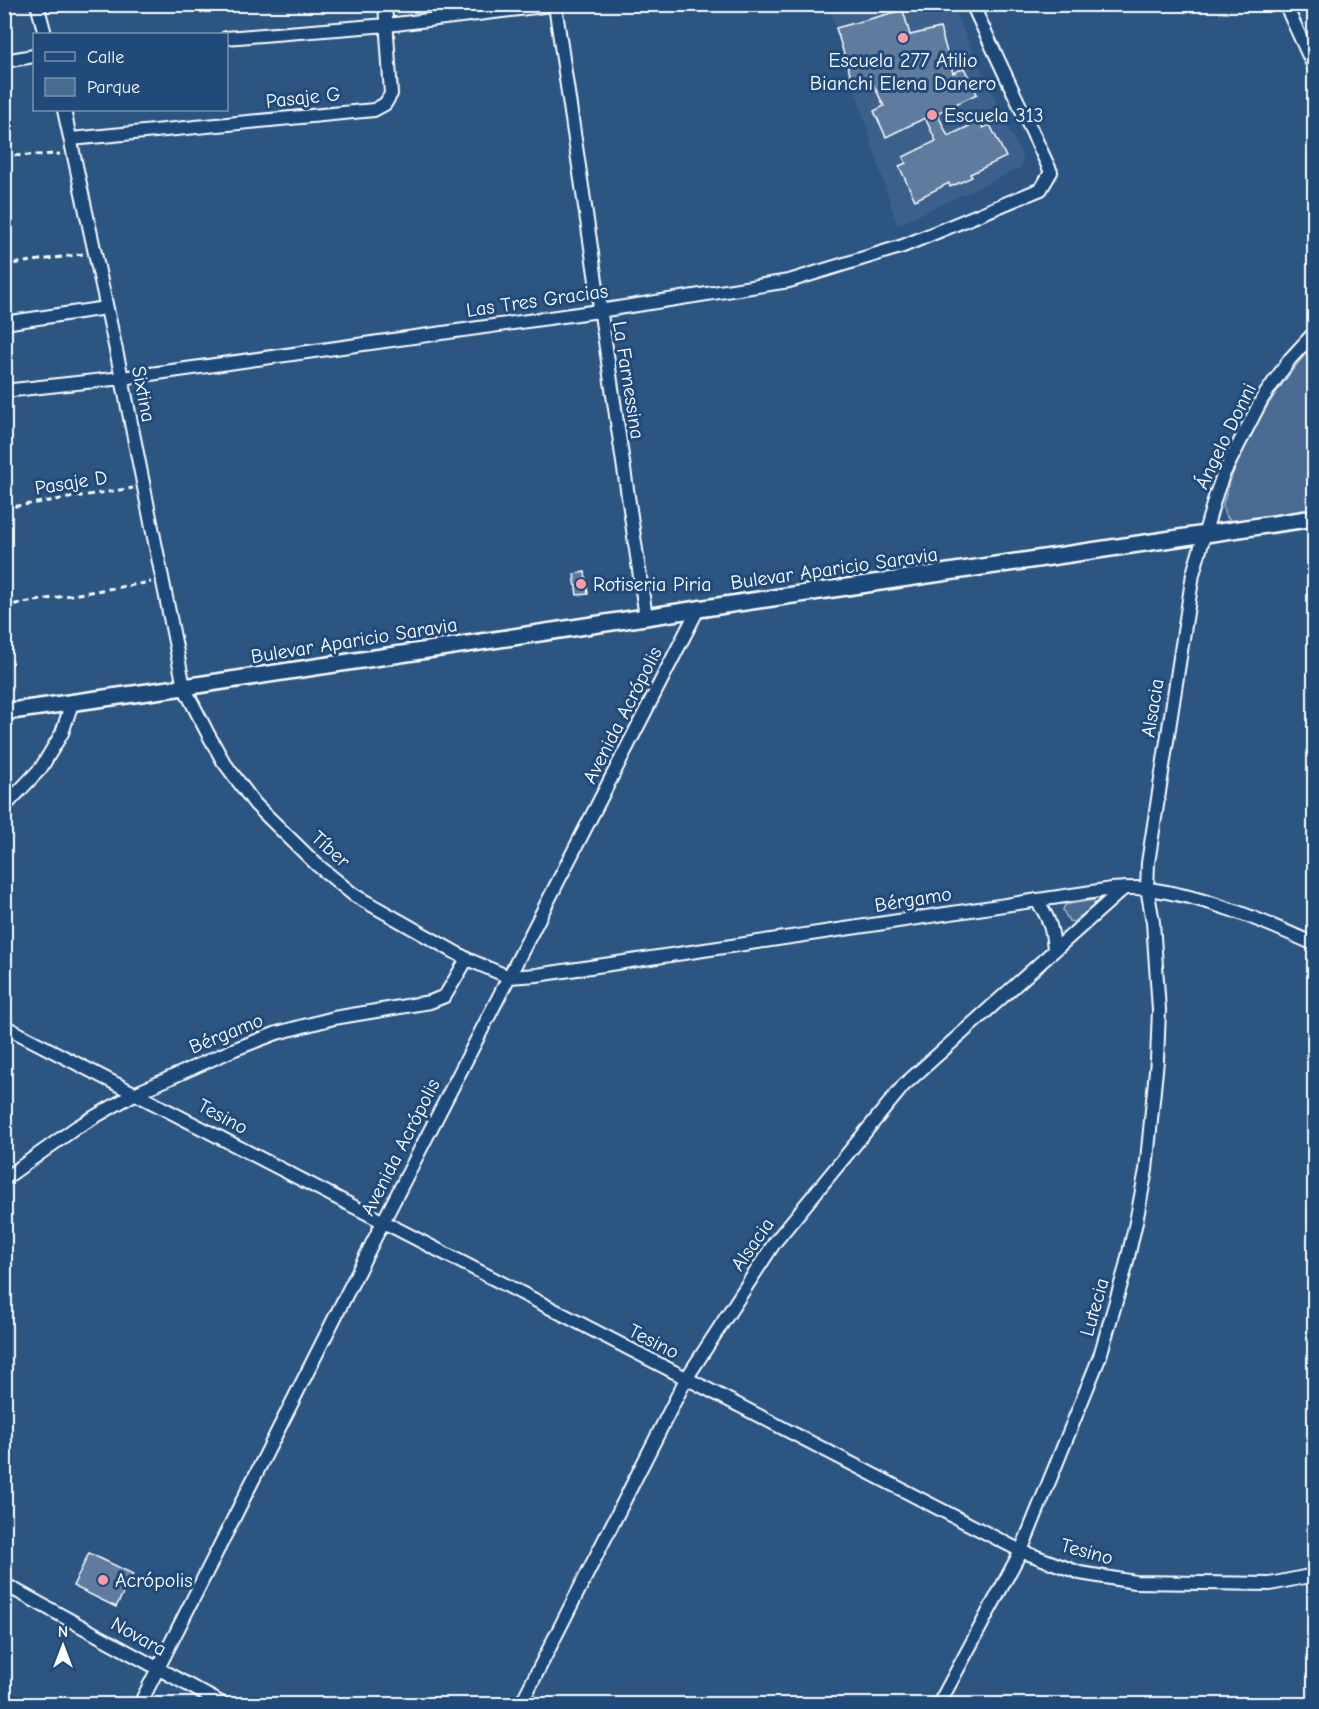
<svg xmlns="http://www.w3.org/2000/svg" width="1319" height="1709" viewBox="0 0 1319 1709" font-family="'Comic Neue',sans-serif">
	<style>
		.built { fill: #3b618b }
		.green { fill: #486b92; stroke: #a4b5c8; stroke-width: 1.5 }
		.building { fill: #5e7c9f; stroke: #fff; stroke-width: 1.5 }
		.lines { fill: none; stroke-linecap: round; stroke-linejoin: round }
		.minor-casing { stroke: #fff; stroke-width: 16 }
		.tertiary-casing { stroke: #fff; stroke-width: 20 }
		.path { stroke: #fff; stroke-width: 3; stroke-dasharray: 6 4.5; stroke-linecap: butt }
		.minor { stroke: #1f4a7a; stroke-width: 12 }
		.tertiary { stroke: #1f4a7a; stroke-width: 15 }
		.poi-dot { fill: #ff9aa2; stroke: #1f4a7a; stroke-width: 2 }
		.labels { text-anchor: middle; stroke-width: 6; stroke-linejoin: round; paint-order: stroke }
		.poi-label { font-size: 20px; fill: #fff; stroke: #1f4a7a; text-anchor: start }
		.street-label { font-size: 20px; fill: #fff; stroke: #1f4a7a }
	</style>
	<rect width="100%" height="100%" fill="#2c5582"/>
	<filter id="ink" filterUnits="userSpaceOnUse"><feTurbulence type="fractalNoise" baseFrequency=".0167" numOctaves="2"/><feDisplacementMap in="SourceGraphic" scale="12" xChannelSelector="R" yChannelSelector="G"/><feConvolveMatrix kernelMatrix="1 2 1 2 8 2 1 2 1" color-interpolation-filters="sRGB"/></filter>
	<g filter="url(#ink)">
		<path class="built" d="M829,5H952L1023,159L1020,168L897,225Z"/>
		<path class="green" d="M1314,344V513L1234,523C1226,518 1223,513 1223,504C1239,444 1274,390 1314,344Z
			M1093,900L1095,903L1094,906L1073,922L1069,921L1063,910L1065,905Z"/>
		<path class="building" d="M903,10L910,35L940,28L953,73L964,68L977,94L937,113L948,136L980,121L983,128L990,125L1006,157L970,174L972,177L950,187L949,183L915,200L899,166L906,163L903,157L936,141L925,118L886,137L874,111L884,106L872,82L854,87L836,28Z
			M585,572L588,594L577,595L574,574Z
			M89,1553L133,1574L116,1607L73,1586Z"/>
		<g class="lines">
			<defs>
				<path id="minor" d="M37,4L45,34
					M1285,4L1314,67
					M555,5L646,617
					M226,38L387,25L560,4
					M4,61L34,56
					M64,110L122,378L184,687L208,734L223,761L255,804L316,864L354,895L467,959L509,977L537,975L1112,889C1124,888 1137,887 1149,889C1207,897 1261,920 1314,944
					M71,139L374,110L385,104L391,94L385,4
					M4,323L106,308
					M4,391L122,378L599,311L789,281L903,246L1041,189L1051,172L972,4
					M4,807L41,768L62,733L72,703
					M1036,900C1049,916 1053,931 1054,951
					M4,1026L1021,1551L1080,1573L1135,1582L1270,1584L1314,1575
					M4,1179L77,1127L136,1093L235,1049L277,1033L334,1018L430,1002L445,996L467,959
					M4,1584L223,1704
					M140,1704L383,1222L698,609
					M521,1704L686,1379L775,1242L904,1085L1124,888
					M939,1704L1021,1551L1100,1356L1125,1270L1136,1222L1146,1170L1157,1060L1159,1010L1153,922L1147,888L1148,863L1193,574L1216,494L1223,475L1262,399L1290,359L1314,333"/>
				<path id="tertiary" d="M4,712L184,687L698,609L1314,518"/>
			</defs>
			<use href="#minor" class="minor-casing"/>
			<use href="#tertiary" class="tertiary-casing"/>
			<path class="path" d="M4,156L60,154
				M4,265L83,254
				M4,508L133,488
				M4,606L151,582"/>
			<use href="#minor" class="minor"/>
			<use href="#tertiary" class="tertiary"/>
		</g>
	</g>
	<g class="poi-dot">
		<circle cx="903" cy="38" r="6"/>
		<circle cx="932" cy="115" r="6"/>
		<circle cx="581" cy="584" r="6"/>
		<circle cx="103" cy="1580" r="6"/>
	</g>
	<g class="labels">
		<g class="poi-label">
			<text x="903" y="67" text-anchor="middle">Escuela 277 Atilio<tspan x="903" dy="23">Bianchi Elena Danero</tspan></text>
			<text x="944" y="122">Escuela 313</text>
			<text x="593" y="591">Rotiseria Piria</text>
			<text x="115" y="1587">Acrópolis</text>
		</g>
		<g class="street-label">
			<text transform="translate(303 97) rotate(-6)" y="7">Pasaje G</text>
			<text transform="translate(537 300) rotate(-8)" y="7">Las Tres Gracias</text>
			<text transform="translate(629 380) rotate(81)" y="7">La Farnessina</text>
			<text transform="translate(144 394) rotate(79)" y="7">Sixtina</text>
			<text transform="translate(1225 436) rotate(-64)" y="7">Ángelo Donni</text>
			<text transform="translate(71 482) rotate(-9)" y="7">Pasaje D</text>
			<text transform="translate(834 568) rotate(-8)" y="7">Bulevar Aparicio Saravia</text>
			<text transform="translate(354 640) rotate(-9)" y="7">Bulevar Aparicio Saravia</text>
			<text transform="translate(1152 708) rotate(-81)" y="7">Alsacia</text>
			<text transform="translate(622 715) rotate(-63)" y="7">Avenida Acrópolis</text>
			<text transform="translate(331 849) rotate(42)" y="7">Tíber</text>
			<text transform="translate(913 899) rotate(-9)" y="7">Bérgamo</text>
			<text transform="translate(226 1033) rotate(-22)" y="7">Bérgamo</text>
			<text transform="translate(223 1116) rotate(28)" y="7">Tesino</text>
			<text transform="translate(400 1147) rotate(-63)" y="7">Avenida Acrópolis</text>
			<text transform="translate(752 1244) rotate(-55)" y="7">Alsacia</text>
			<text transform="translate(1094 1307) rotate(-74)" y="7">Lutecia</text>
			<text transform="translate(654 1341) rotate(27)" y="7">Tesino</text>
			<text transform="translate(1087 1551) rotate(15)" y="7">Tesino</text>
			<text transform="translate(139 1636) rotate(29)" y="7">Novara</text>
		</g>
	</g>
	<rect width="1319" height="1709" fill="none" stroke="#1f4a7a" stroke-width="24"/>
	<rect x="12" y="12" width="1295" height="1685" fill="none" stroke="#fff" stroke-width="2" filter="url(#ink)"/>
	<rect x="33" y="33" width="195" height="78" fill="#1f4a7a" stroke="#7992af" stroke-width="1.5"/>
	<rect x="45" y="52" width="30" height="9" fill="#1f4a7a" stroke="#7992af" stroke-width="1.5"/>
	<text x="87" y="63" font-size="18" fill="#ffffff">Calle</text>
	<rect x="45" y="78" width="30" height="18" fill="#486b92" stroke="#7992af" stroke-width="1.5"/>
	<text x="87" y="93" font-size="18" fill="#ffffff">Parque</text>
	<g transform="translate(63 1646)" stroke="#1f4a7a" stroke-width="4.5" paint-order="stroke">
	<path d="M0-4.5L10 22L0 15L-10 22Z" fill="#ffffff"/>
	<text y="-9" font-size="16" font-weight="bold" text-anchor="middle" fill="#ffffff">N</text>
	</g>
</svg>
